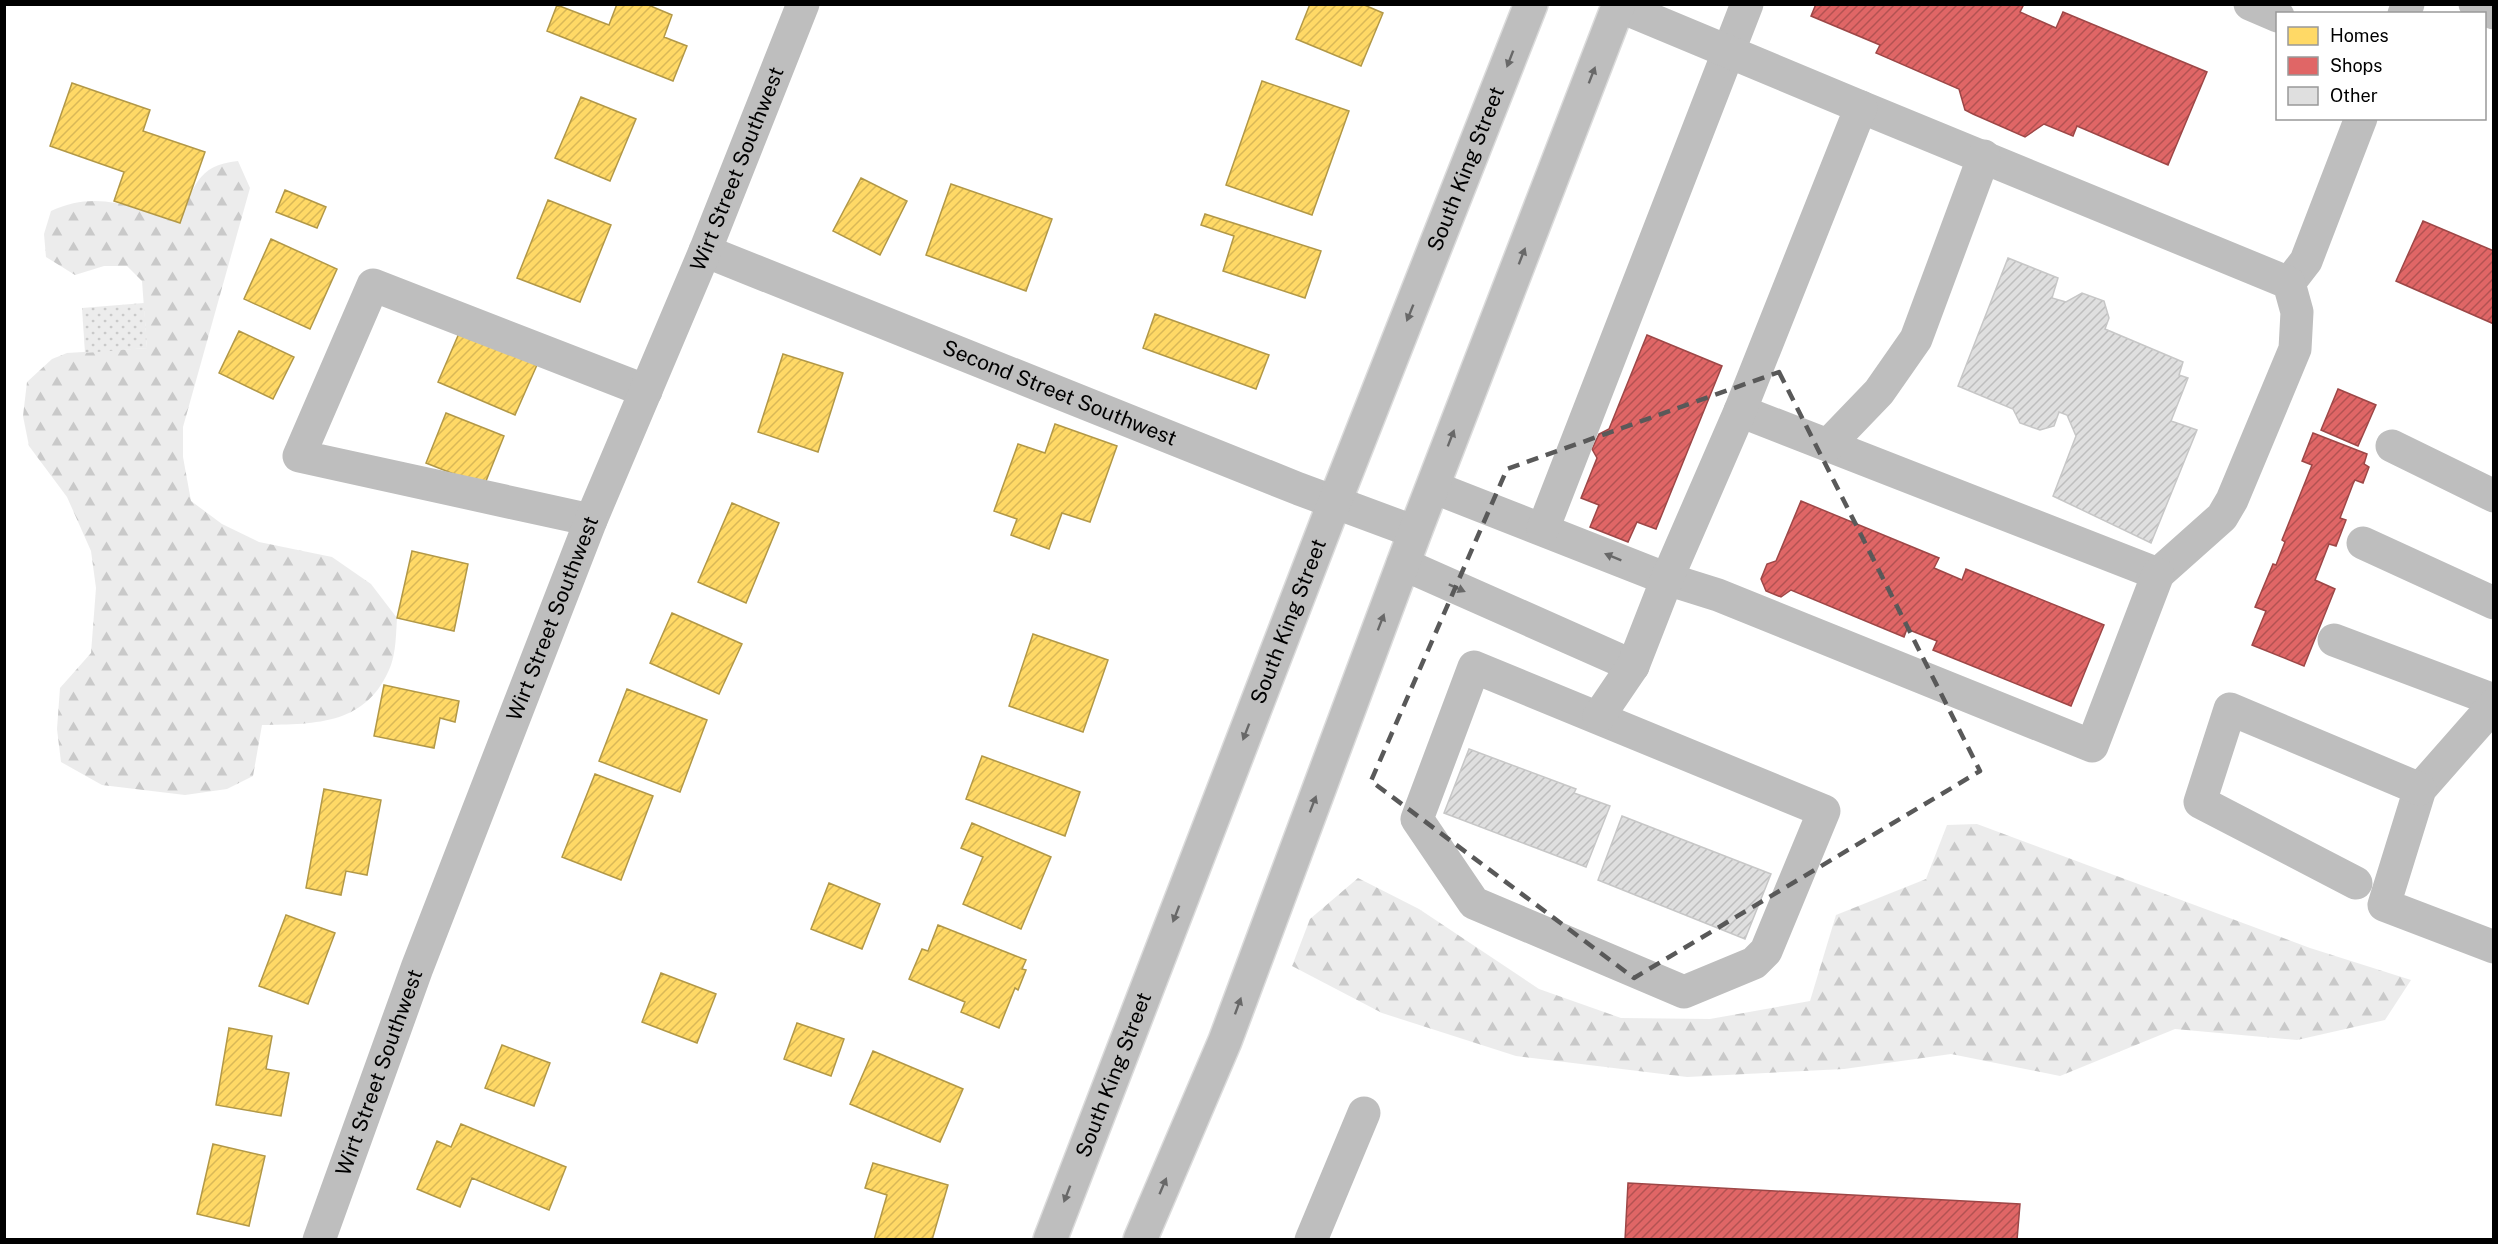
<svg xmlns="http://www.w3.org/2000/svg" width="2498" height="1244" viewBox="0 0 2498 1244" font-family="'Public Sans',sans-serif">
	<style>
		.forest { fill: url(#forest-firs) }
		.park { fill: url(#park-dots) }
		.homes { fill: url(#homes-hatch); stroke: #b29847; stroke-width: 1.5 }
		.shops { fill: url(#shops-hatch); stroke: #9d4747; stroke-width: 1.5 }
		.building { fill: url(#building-hatch); stroke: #c7c7c7; stroke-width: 1.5 }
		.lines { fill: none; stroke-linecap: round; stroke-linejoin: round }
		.major-casing { stroke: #dbdbdb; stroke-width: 36 }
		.minor { stroke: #bebebe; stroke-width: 33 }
		.major { stroke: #bebebe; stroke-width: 33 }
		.oneway { fill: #686868 }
		.marked { fill: none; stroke: #595959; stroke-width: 4.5; stroke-dasharray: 12 8; stroke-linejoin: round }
		.labels { text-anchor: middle; stroke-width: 6; stroke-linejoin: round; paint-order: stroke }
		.street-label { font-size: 21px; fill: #000; stroke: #fff }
	</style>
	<defs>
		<pattern id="forest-firs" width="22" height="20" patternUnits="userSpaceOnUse" patternTransform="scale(1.5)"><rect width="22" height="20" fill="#ececec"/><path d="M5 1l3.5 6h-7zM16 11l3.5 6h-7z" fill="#c9c9c9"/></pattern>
		<pattern id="park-dots" width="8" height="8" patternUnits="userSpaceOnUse" patternTransform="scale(1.5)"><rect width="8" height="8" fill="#ececec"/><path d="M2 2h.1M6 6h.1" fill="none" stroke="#c9c9c9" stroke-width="1.8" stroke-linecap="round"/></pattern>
		<pattern id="homes-hatch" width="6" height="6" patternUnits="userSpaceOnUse" patternTransform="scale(1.5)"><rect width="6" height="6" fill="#ffd966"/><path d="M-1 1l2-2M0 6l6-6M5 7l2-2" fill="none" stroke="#d9b857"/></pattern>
		<pattern id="shops-hatch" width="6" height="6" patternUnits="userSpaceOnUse" patternTransform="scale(1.5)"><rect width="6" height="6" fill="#e06666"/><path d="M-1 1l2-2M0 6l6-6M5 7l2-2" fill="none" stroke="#b35252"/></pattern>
		<pattern id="building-hatch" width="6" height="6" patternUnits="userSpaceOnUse" patternTransform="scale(1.5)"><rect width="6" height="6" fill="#dfdfdf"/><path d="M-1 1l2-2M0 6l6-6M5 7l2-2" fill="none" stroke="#bebebe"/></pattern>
	</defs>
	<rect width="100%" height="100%" fill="#fff"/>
	<path class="forest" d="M238,161L250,188L183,427V457L191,501L222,524L259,542L332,557L371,584L397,618C396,633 396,651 391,665C368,725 317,724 262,725L253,776L227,789L185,795L102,785L61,762L57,729L60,688L91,653L96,588L91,551L67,497L29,446L23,416L27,382L52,359L67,353L147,348L142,281L127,266H104L75,275L46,257L44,234L51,211C98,189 135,208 180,223C193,189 196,165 238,161Z
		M1977,824L2310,948L2411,980L2385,1020L2297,1040L2175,1029L2060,1076L1951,1054L1844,1069L1687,1077L1516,1056L1382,1013L1292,966L1310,919L1358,878L1419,909L1539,989L1621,1018L1710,1019L1810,1001L1836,915L1926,879L1947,825Z"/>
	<path class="park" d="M144,303L147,348L85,353L82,308Z"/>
	<path class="homes" d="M617,4H646L672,15L664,37L687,46L673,81L547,31L557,5L609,25Z
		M1310,4H1362L1383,13L1361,66L1296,39Z
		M1262,81L1349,111L1312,215L1226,185Z
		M72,83L150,110L143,131L205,152L180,223L114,201L124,172L50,146Z
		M581,97L636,119L610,181L555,158Z
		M861,178L907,201L880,255L833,231Z
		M951,184L1052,219L1026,291L926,255Z
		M285,190L326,207L317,228L276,212Z
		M548,200L611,225L580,302L517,278Z
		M1205,214L1321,251L1305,298L1223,271L1234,236L1201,225Z
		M271,239L337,269L310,329L244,299Z
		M1155,314L1269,355L1256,389L1143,348Z
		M239,331L294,357L273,399L219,373Z
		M460,331L537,365L515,415L438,382Z
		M783,354L843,373L818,452L758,432Z
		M446,413L504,436L484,486L426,463Z
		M1055,424L1117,446L1090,522L1062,513L1049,549L1011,535L1017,519L994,511L1018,444L1045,453Z
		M732,503L779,523L746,603L698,582Z
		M412,551L468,564L454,631L397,618Z
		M672,613L742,644L719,694L650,663Z
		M1033,634L1108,660L1083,732L1009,706Z
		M384,685L459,701L455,722L440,718L434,748L374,736Z
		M627,689L707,720L680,792L599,761Z
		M982,756L1080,792L1065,836L966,799Z
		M595,774L653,796L621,880L562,857Z
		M324,789L381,800L367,875L346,871L341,895L306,888Z
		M972,823L1051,857L1021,929L963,904L983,857L961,848Z
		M829,883L880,904L862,949L811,929Z
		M286,915L335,933L308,1004L259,986Z
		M938,925L1026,960L1022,969L1026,970L1018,990L1015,988L999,1028L961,1012L965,1002L909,979L922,949L928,951Z
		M661,973L716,994L697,1043L642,1022Z
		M797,1023L844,1039L831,1076L784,1059Z
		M229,1028L272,1036L266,1069L289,1073L281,1116L216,1105Z
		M502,1045L550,1063L534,1106L485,1088Z
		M873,1051L963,1089L940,1142L850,1104Z
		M461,1124L566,1167L549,1210L472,1178L460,1207L417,1189L437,1141L451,1147Z
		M213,1144L265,1156L249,1226L197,1214Z
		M873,1163L948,1185L932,1240H874L887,1195L865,1188Z"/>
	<path class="shops" d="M1816,4H2024L2020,12L2056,28L2063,12L2207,72L2168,165L2077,126L2073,136L2044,124L2025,137L1973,114L1965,110L1959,89L1876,53L1880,45L1811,16Z
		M2423,221L2494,251V324L2396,281Z
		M1647,335L1722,366L1656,529L1637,522L1628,542L1590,527L1599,505L1581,498L1597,458L1592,449L1599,434L1609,429Z
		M2338,389L2376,405L2358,446L2321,430Z
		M2313,433L2367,454L2364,464L2369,467L2363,483L2355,480L2353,484L2340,518L2346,520L2336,546L2329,544L2315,580L2335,589L2304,666L2252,645L2266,611L2255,607L2273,564L2276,565L2285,542L2282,540L2312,465L2302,461Z
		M1801,501L1939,558L1934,568L1962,580L1966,569L2104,625L2071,706L1933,650L1937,641L1907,629L1904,637L1791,590L1781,597L1766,591L1761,579L1767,564L1776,561Z
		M1628,1183L2020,1204L2017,1240H1625Z"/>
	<path class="building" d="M2008,258L2058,278L2052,298L2066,302L2082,293L2104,301L2109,318L2105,329L2183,362L2179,375L2188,378L2171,421L2197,430L2151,543L2053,496L2076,436L2067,415L2059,412L2054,426L2040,430L2020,423L2013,409L1958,386Z
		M1469,749L1576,789L1574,793L1610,806L1586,867L1444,813Z
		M1622,816L1771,874L1745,939L1598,880Z"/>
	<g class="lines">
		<defs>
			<g id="major">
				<path id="s3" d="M1050,1240L1335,501L1531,4"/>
				<path d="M1140,1240L1225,1041L1415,532L1619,4"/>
			</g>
		</defs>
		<use href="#major" class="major-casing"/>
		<g class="minor">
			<path d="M2250,4L2278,16"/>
			<path d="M2475,4L2494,13"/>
			<path d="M2404,14L2408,4"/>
			<path id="s1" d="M705,251L1299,489L1415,532"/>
			<path d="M2289,283L2306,261L2361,118"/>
			<path d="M1740,411L2158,574L2222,517L2232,500L2295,349L2297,312L2289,283L1861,107"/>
			<path d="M1828,445L1879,392L1916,339L1984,156"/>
			<path d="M2392,446L2494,496"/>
			<path d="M1433,487L1667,579L1718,595L2092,746L2158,574"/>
			<path d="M591,520L299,456L373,285L646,391"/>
			<path d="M1543,529L1747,4"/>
			<path d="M2363,543L2494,603"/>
			<path d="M1403,564L1633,666"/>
			<path d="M2334,640L2494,700"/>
			<path d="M1474,667L1824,811L1766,951L1754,963L1684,992L1474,903L1417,819Z"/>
			<path d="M2494,705L2420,789L2384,905L2494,947"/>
			<path d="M1599,716L1633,666L1667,579L1740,411L1861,107L1619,6"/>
			<path d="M2356,883L2200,802L2230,709L2420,789"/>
			<path id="s2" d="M319,1240L417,968L591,520L705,251L803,4"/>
			<path d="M1311,1240L1364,1113"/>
		</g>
		<use href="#major" class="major"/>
	</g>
	<defs><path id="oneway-solid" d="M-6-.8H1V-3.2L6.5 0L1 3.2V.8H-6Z" transform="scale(1.5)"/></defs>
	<g class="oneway">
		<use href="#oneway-solid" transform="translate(1510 59) rotate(111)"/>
		<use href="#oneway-solid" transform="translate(1592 75) rotate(-69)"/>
		<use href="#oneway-solid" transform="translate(1522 256) rotate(-69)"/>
		<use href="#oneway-solid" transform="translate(1410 313) rotate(112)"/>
		<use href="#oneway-solid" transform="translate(1451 438) rotate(-69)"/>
		<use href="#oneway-solid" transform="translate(1613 557) rotate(-158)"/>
		<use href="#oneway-solid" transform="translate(1457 588) rotate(24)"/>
		<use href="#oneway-solid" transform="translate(1381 622) rotate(-69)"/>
		<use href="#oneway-solid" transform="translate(1246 732) rotate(111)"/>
		<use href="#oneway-solid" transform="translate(1313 804) rotate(-69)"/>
		<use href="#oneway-solid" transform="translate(1176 914) rotate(111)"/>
		<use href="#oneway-solid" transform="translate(1238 1006) rotate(-70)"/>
		<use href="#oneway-solid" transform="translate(1163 1186) rotate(-67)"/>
		<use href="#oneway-solid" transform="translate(1067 1194) rotate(111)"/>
	</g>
	<path class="marked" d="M1779,372L1980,771L1634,978L1371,781L1507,469Z"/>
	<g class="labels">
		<g class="street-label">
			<text dy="7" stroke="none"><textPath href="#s2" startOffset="1150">Wirt Street Southwest</textPath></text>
			<text dy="7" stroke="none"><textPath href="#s3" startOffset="1149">South King Street</textPath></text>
			<text dy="7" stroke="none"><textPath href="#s1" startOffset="382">Second Street Southwest</textPath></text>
			<text dy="7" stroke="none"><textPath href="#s2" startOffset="664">Wirt Street Southwest</textPath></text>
			<text dy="7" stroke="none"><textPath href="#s3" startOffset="663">South King Street</textPath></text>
			<text dy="7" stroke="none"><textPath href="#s2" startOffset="178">Wirt Street Southwest</textPath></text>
			<text dy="7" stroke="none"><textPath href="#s3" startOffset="177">South King Street</textPath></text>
		</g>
	</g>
	<rect width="2498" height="1244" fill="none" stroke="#000000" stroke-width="12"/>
	<rect x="2276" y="12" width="210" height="108" fill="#ffffff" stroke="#999999" stroke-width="1.5"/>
	<rect x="2288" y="27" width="30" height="18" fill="#ffd966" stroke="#999999" stroke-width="1.5"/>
	<text x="2330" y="42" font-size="18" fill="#000000">Homes</text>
	<rect x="2288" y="57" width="30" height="18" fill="#e06666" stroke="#999999" stroke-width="1.5"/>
	<text x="2330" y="72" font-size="18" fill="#000000">Shops</text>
	<rect x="2288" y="87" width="30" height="18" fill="#dfdfdf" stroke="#999999" stroke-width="1.5"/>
	<text x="2330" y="102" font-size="18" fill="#000000">Other</text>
</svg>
